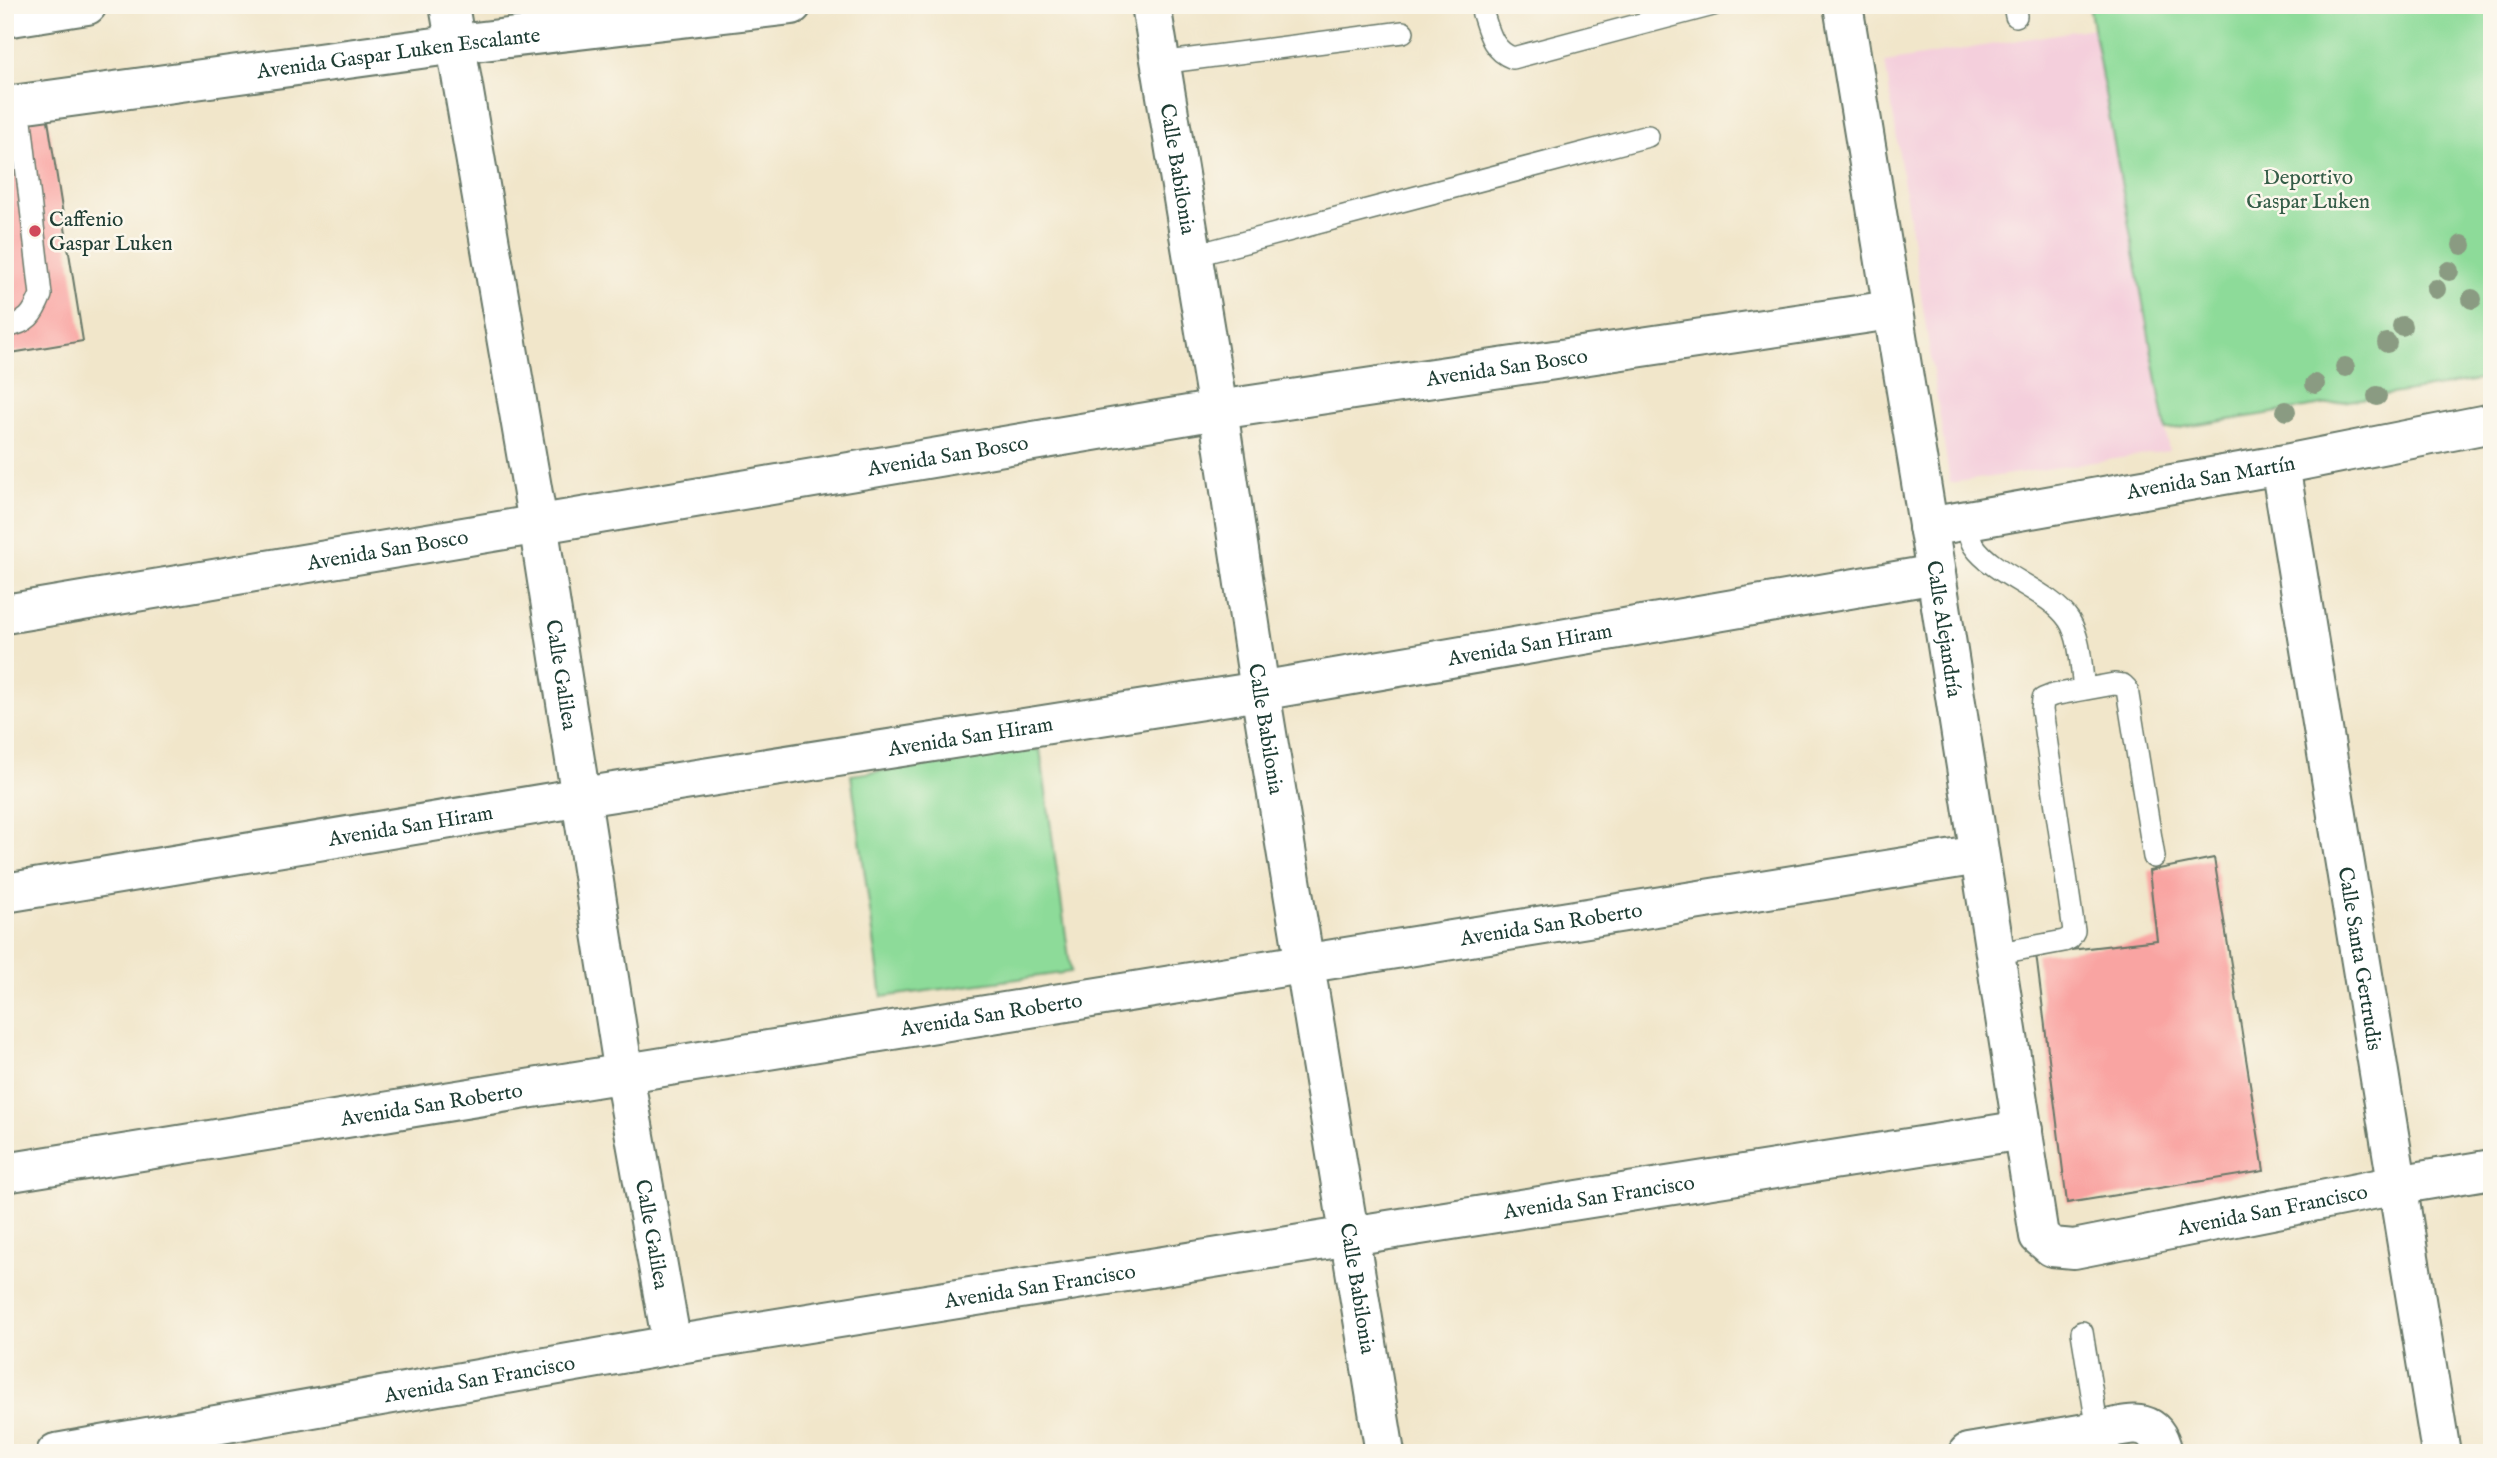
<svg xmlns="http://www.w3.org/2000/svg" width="2497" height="1458" viewBox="0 0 2497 1458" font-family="'IM FELL English',serif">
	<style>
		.built { fill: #f4cfdc }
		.green { fill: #8ddb99; stroke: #568c66; stroke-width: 2 }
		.building { fill: #f9a4a2 }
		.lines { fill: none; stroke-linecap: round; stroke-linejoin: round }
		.lane-casing { stroke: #687868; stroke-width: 24 }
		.street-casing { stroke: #687868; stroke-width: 42 }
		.secondary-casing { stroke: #687868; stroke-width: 42 }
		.lane { stroke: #fff; stroke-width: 21 }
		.street { stroke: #fff; stroke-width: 38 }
		.secondary { stroke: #fff; stroke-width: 38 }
		.tree { fill: #8a9b82 }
		.poi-dot { fill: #d1495b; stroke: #fbf7ec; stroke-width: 2.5 }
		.labels { text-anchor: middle; stroke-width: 5; stroke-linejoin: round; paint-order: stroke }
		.street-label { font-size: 21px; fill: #1f3d34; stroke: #fbf7ec }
		.park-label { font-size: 21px; fill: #355d48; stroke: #fbf7ec }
		.poi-label { font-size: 21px; fill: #1f3d34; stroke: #fbf7ec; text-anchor: start }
	</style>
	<rect width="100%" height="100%" fill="#fbf7ec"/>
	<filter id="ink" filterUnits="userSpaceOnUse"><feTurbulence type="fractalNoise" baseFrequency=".0143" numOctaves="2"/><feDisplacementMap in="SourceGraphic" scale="14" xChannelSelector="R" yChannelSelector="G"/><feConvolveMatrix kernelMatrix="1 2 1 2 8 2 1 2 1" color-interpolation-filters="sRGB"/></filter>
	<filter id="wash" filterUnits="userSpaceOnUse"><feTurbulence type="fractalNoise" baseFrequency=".00686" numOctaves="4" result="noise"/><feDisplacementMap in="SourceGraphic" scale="28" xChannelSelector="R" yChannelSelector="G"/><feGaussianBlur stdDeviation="1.57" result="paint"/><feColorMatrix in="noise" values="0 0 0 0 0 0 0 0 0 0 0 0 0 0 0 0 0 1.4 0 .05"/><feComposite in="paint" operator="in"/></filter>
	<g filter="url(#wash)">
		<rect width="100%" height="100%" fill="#f1e6ca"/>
		<path class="built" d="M2093,28L2169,451L1950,483L1885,62Z"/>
		<path class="green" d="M2089,5H2492V378L2166,430Z
			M1040,749L1071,972L882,997L851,775Z"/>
		<g id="blocks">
			<path class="building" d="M47,114L83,341L5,354V120Z
				M2214,858L2264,1171L2067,1203L2036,954L2157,940L2149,871Z"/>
		</g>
	</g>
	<g filter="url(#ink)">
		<use href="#blocks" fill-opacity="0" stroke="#687868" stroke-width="2"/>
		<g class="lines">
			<defs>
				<path id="lane" d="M1480,5C1488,27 1490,50 1513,58L1713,5
					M2014,5L2016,16
					M1160,63L1403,32
					M1192,256L1648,136
					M5,327C28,323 33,315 41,295L19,104
					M1965,521C1968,529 1969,539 1974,546C1995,576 2049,590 2069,620C2081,639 2081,668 2084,689
					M1994,954L2064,941L2070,938L2074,931L2042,710L2043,699L2053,695L2114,684L2123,685L2127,689L2154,857
					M2082,1332L2098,1431"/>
				<g id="street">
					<path id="s1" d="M449,5L538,523L624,1074L672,1345"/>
					<path id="s2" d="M1151,5L1218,410L1260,691L1385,1453"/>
					<path id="s3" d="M1843,5L1936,574L2039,1236L2052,1247L2074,1249L2397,1185L2492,1169"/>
					<path id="s4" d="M2280,465L2441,1453"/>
					<path id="s5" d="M1928,527L2280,465L2492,423"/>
					<path id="s6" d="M5,614L1218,410L1891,310"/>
					<path id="s7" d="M5,893L582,797L1260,691L1936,574"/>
					<path id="s8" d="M5,1173L1979,855"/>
					<path id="s9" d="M56,1453L672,1345L1350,1236L2023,1130"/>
					<path d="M1968,1453L2098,1431"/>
					<path d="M2101,1453L2098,1431C2128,1425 2155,1413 2163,1453"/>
				</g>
				<g id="secondary">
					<path d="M5,18L87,5"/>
					<path id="s10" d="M5,106L457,44L792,5"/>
				</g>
			</defs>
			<use href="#lane" class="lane-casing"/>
			<use href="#street" class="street-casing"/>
			<use href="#secondary" class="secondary-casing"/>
			<use href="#lane" class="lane"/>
			<use href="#street" class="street"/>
			<use href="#secondary" class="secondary"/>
		</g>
		<g class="tree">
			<circle cx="2462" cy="245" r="10"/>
			<circle cx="2449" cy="271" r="10"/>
			<circle cx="2436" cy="289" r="10"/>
			<circle cx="2472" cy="299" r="10"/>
			<circle cx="2402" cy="326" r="10"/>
			<circle cx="2387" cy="343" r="10"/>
			<circle cx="2345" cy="367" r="10"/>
			<circle cx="2315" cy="384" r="10"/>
			<circle cx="2377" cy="396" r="10"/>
			<circle cx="2286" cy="411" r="10"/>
		</g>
	</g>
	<circle class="poi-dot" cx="35" cy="231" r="7"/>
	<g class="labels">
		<g class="street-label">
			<text dy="7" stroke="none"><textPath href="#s10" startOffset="397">Avenida Gaspar Luken Escalante</textPath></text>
			<text dy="7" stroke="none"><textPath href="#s2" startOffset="166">Calle Babilonia</textPath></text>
			<text dy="7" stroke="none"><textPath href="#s6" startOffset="1522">Avenida San Bosco</textPath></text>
			<text dy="7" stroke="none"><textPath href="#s6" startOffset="956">Avenida San Bosco</textPath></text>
			<text dy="7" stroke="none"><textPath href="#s5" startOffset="287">Avenida San Martín</textPath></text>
			<text dy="7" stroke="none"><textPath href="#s6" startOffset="388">Avenida San Bosco</textPath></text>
			<text dy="7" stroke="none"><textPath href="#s3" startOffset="632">Calle Alejandría</textPath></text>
			<text dy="7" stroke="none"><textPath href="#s7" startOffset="1545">Avenida San Hiram</textPath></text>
			<text dy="7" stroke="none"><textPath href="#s1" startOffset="679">Calle Galilea</textPath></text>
			<text dy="7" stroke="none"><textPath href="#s2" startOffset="733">Calle Babilonia</textPath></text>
			<text dy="7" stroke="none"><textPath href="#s7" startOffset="978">Avenida San Hiram</textPath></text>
			<text dy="7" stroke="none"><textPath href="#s7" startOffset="411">Avenida San Hiram</textPath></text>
			<text dy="7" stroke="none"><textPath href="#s8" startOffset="1566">Avenida San Roberto</textPath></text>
			<text dy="7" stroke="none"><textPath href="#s4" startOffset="500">Calle Santa Gertrudis</textPath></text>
			<text dy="7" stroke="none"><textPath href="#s8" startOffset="999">Avenida San Roberto</textPath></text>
			<text dy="7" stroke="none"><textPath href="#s8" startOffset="432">Avenida San Roberto</textPath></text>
			<text dy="7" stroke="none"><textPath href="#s9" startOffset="1564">Avenida San Francisco</textPath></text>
			<text dy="7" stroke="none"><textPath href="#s3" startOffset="1488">Avenida San Francisco</textPath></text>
			<text dy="7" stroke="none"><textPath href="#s1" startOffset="1246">Calle Galilea</textPath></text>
			<text dy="7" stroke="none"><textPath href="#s9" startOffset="998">Avenida San Francisco</textPath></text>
			<text dy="7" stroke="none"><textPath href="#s2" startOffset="1300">Calle Babilonia</textPath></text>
			<text dy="7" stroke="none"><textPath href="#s9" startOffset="430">Avenida San Francisco</textPath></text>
		</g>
		<g class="park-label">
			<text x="2308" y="184">Deportivo<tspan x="2308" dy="24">Gaspar Luken</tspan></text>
		</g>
		<g class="poi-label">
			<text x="49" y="226">Caffenio<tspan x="49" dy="24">Gaspar Luken</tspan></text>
		</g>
	</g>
	<rect width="2497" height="1458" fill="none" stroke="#fbf7ec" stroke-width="28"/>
</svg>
